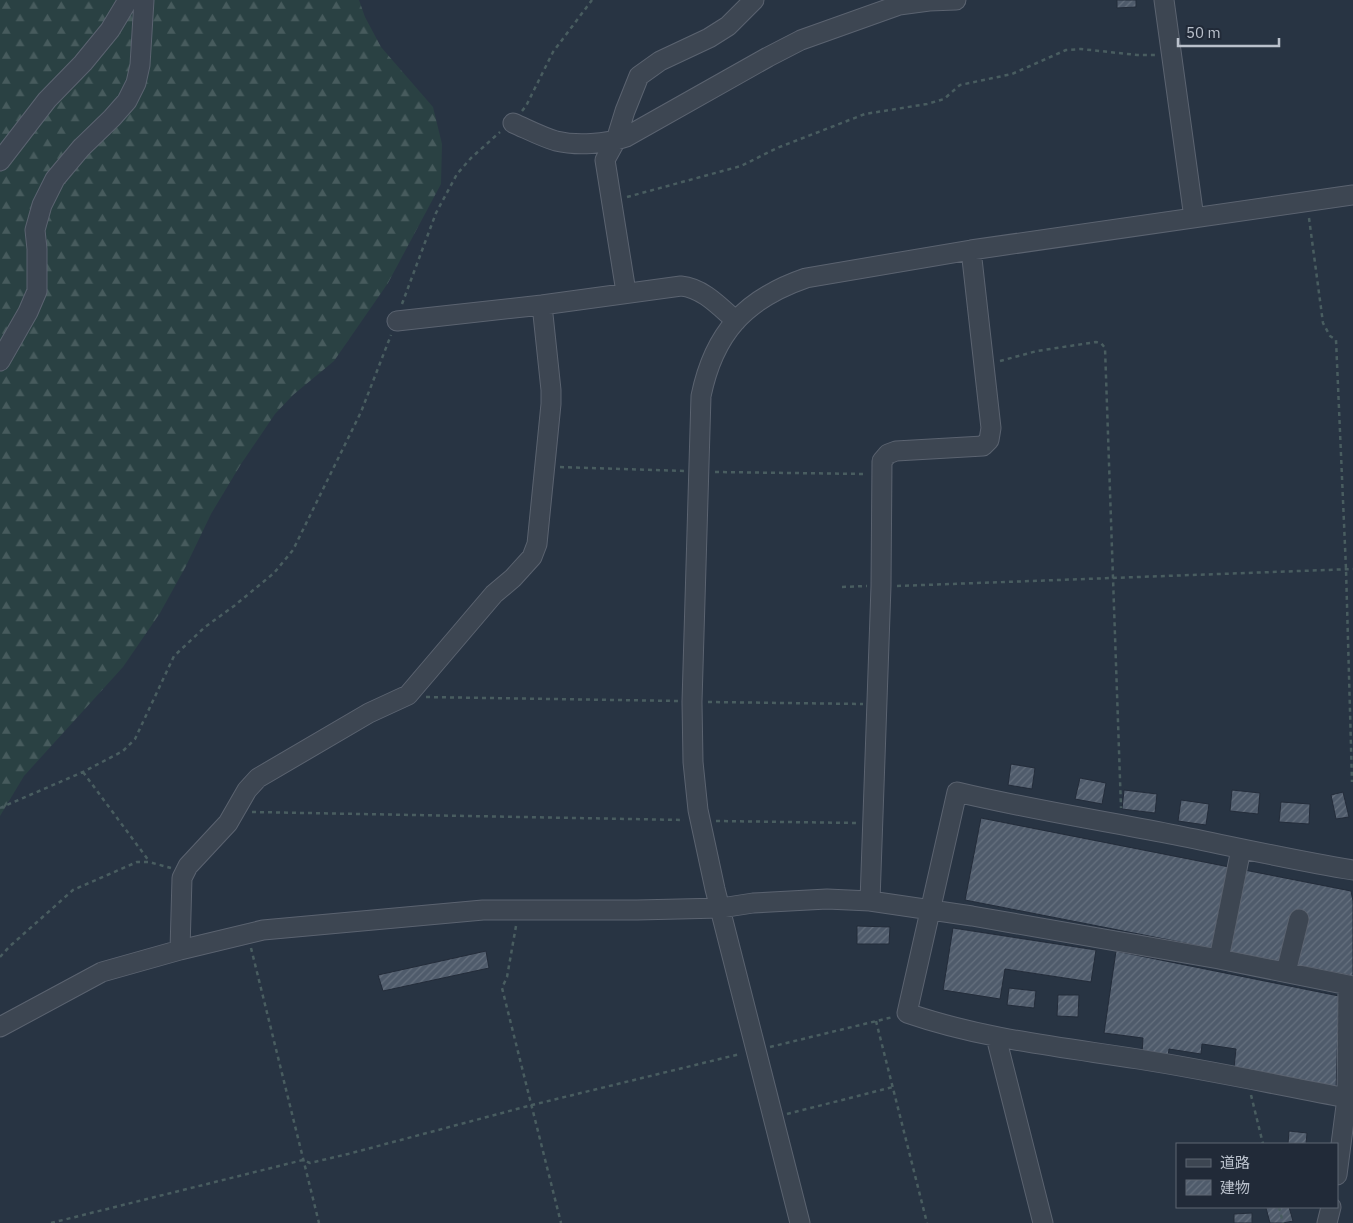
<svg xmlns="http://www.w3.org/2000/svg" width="1353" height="1223" viewBox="0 0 1353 1223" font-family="'IBM Plex Sans','Noto Sans JP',sans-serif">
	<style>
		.forest { fill: url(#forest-firs) }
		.building { fill: url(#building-hatch); stroke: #232c3a }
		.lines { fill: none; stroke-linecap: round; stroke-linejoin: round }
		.minor-casing { stroke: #5b6370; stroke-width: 21 }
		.path { stroke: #495d60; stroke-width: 2.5; stroke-dasharray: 4 4; stroke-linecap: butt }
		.minor { stroke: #3d4652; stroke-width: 19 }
	</style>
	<defs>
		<pattern id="forest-firs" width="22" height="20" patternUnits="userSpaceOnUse" patternTransform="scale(1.25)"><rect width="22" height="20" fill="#2a4143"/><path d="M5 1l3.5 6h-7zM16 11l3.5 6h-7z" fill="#475b5d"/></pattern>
		<pattern id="building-hatch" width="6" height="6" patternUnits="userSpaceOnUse" patternTransform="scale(1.25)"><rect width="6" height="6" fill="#4f5b6b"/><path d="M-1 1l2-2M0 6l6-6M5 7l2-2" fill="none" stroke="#66717f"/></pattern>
	</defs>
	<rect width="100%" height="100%" fill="#283443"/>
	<path class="forest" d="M0,0H359L365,17L381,47L433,107L442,144L441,184L388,283L334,361L293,395L275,414L241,464L211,514L186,566L160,613L123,667L24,776L0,816Z"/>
	<path class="building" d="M1117,0H1136V7L1117,8Z
		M1011,764L1035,768L1032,789L1008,785Z
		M1080,778L1106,783L1102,804L1075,799Z
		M1124,790L1157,794L1155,813L1122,809Z
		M1232,790L1260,793L1258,814L1230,811Z
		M1343,792L1349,817L1336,819L1331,795Z
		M1181,800L1209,804L1206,825L1178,821Z
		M1281,802L1310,804L1309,824L1279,822Z
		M981,818L1351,891L1353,901V976L965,900Z
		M857,926L890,927L889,944H857Z
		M953,928L1096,950L1091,982L1005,969L1000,999L943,990Z
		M486,951L489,968L383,991L378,975Z
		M1116,951L1339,996L1336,1091L1233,1077L1236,1049L1202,1044L1201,1054L1169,1049L1168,1056L1142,1053L1143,1038L1104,1033Z
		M1009,988L1036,991L1034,1008L1007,1005Z
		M1058,995H1079L1078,1017L1057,1016Z
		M1289,1131L1307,1133L1306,1144H1288Z
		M1273,1207H1289L1293,1221L1283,1223H1270L1266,1208Z
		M1252,1213V1223H1234V1214Z"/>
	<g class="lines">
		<defs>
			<path id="minor" d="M1164,0L1194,218
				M513,123C527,129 542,137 556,141C577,146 606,144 626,137L768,57L801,40L899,5L929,1L956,0
				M0,161L47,100L83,63L110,30L128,0
				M626,292L605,160L616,140L625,111L639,76L660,61L709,38L728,26L754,0
				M397,321L542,305L681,286C703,288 720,307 736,321
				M0,361L28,312L37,291V249L35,230L42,205L55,179L81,148L112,118L127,101L136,83L140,65L144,0
				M870,901L881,586L882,461L888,454L896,451L983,446L989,440L991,428L971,250
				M180,950L182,878L188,866L228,823L247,790L258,778L369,713L408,695L494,594L513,578L532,557L537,544L551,404V390L542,305
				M1219,959L1241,849
				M1286,972L1299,919
				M0,1027L102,972L180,950L263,930L483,910H637L721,908L753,903L827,899L870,901L972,916L1219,959L1353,986
				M996,1037L1043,1223
				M1347,1098C1278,1085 1208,1070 1138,1059C1061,1047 982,1039 907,1013L957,792C1028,809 1099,820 1170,834C1231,846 1291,860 1353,870
				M1337,1175L1347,1098L1348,985
				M800,1223L715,889L698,810L693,762L692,702L701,396C714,333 745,299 806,278L971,250L1353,195
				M1327,1223L1331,1207"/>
		</defs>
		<use href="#minor" class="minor-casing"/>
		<path class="path" d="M522,111L526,106L553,52L592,0
			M627,197L741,166L777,148L865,114L927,104L944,99L960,85L1012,74L1066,50L1081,49L1137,55H1156
			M1309,218L1323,323L1330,336L1336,340L1346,569L1352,782
			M402,304L436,213L457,174L471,158L500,132
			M1000,361L1037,351L1096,342L1101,343L1105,348L1121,808
			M560,467L684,471
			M715,472L867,474
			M897,586L1353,569
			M842,587L867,586
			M426,697L678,701
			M708,702L863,704
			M83,772L149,861
			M0,808L83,772L123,751L135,739L174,656L205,627L234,606L274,573L293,550L361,412L391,335
			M252,812L684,820
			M716,821L858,823
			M516,926L507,977L502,988L561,1223
			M251,948L319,1223
			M0,957L9,947L73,890L137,862H149L171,868
			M876,1021L927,1223
			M770,1047L893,1017
			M1251,1095L1263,1144
			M787,1114L893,1087
			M1279,1207L1283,1223
			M51,1223L303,1160L310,1163L348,1154L532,1105L740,1054"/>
		<use href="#minor" class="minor"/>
	</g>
	<rect x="1176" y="1143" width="162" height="65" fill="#212a38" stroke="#5e6673"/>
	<rect x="1186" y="1159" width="25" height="8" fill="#3d4652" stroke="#5e6673"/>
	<text x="1220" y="1168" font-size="15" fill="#bac1cc">道路</text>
	<rect x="1186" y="1180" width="25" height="15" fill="url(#building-hatch)" stroke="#5e6673"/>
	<text x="1220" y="1193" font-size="15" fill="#bac1cc">建物</text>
	<path d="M1178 38v8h101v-8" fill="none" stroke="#bac1cc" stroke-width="2.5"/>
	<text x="1186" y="38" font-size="15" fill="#bac1cc" stroke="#212a38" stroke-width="4" paint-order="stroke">50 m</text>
</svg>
